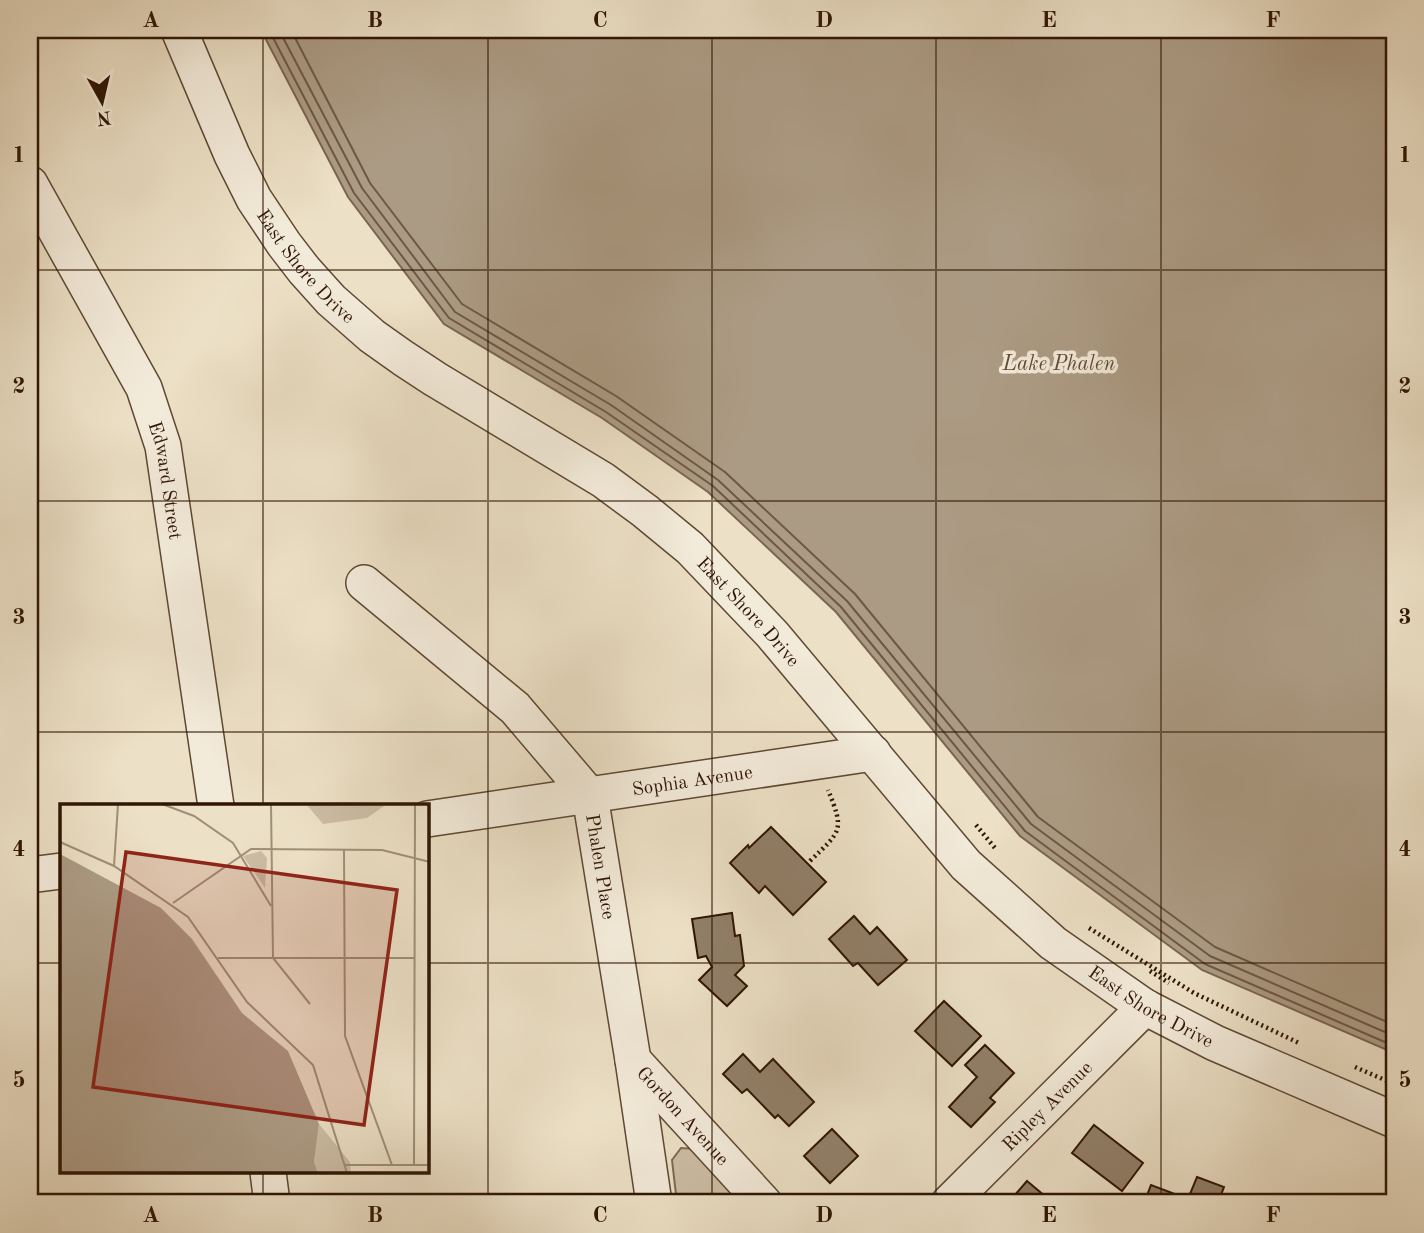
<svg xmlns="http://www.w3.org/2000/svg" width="1424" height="1233" viewBox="0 0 1424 1233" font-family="'Old Standard TT',serif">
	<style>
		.green { fill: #ccbda5; stroke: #7e6954; stroke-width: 2 }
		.water { fill: #ac9b84; stroke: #7a6551; stroke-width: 2 }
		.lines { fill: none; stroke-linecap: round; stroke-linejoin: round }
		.shore { stroke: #6e5844; stroke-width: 2 }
		.building { fill: #917f69; stroke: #2f1504; stroke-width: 2 }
		.minor-casing { stroke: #5e4834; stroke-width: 38 }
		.path { stroke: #2f1504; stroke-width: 4.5; stroke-dasharray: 2 3.5; stroke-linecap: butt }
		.minor { stroke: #f3ebda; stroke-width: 35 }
		.grid { fill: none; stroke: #2f1504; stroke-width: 2; stroke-opacity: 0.55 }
		.labels { text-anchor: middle; stroke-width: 7; stroke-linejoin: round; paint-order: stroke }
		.street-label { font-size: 19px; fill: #2f1504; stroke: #f3ebda }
		.water-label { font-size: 21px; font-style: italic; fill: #614b37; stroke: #f3ebda }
		.inset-road { fill: none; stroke: #a08f78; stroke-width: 2 }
		.view { fill: #8f2418; fill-opacity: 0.15; stroke: #8f2418; stroke-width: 3.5 }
		.inset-edge { fill: none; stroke: #2f1504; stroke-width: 3.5 }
		.neatline { fill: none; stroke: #2f1504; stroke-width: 2.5 }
		.grid-label { font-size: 23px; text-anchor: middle; font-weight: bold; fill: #2f1504 }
	</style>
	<rect width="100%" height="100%" fill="#ece0c6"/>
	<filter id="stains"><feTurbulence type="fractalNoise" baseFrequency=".00286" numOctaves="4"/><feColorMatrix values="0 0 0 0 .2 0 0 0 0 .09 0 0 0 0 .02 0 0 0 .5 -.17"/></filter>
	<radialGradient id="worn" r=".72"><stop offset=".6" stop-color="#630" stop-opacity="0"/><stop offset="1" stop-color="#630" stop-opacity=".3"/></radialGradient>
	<path class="green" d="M681,1148L695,1149L747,1203H677L672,1160Z"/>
	<path class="water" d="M261,30H1394V1053L1202,970L1020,836L836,612L708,492L602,418L444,324L348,197Z"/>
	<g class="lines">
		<path class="shore" d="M269,30L354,193L449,318L606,412L713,486L841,607L1025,831L1205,964L1394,1046
			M279,30L362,188L455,312L611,405L718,480L847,601L1031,824L1210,956L1394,1036
			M291,30L370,183L462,304L616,396L725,472L855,594L1038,817L1215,947L1394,1025"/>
	</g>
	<path class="building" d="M771,827L826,882L793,915L765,886L759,893L730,863L748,845L749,848Z
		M732,913L735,936L740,935L744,966L735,975L747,986L727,1006L699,980L712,967L706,956L698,958L692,919Z
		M854,916L870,934L877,927L907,960L878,985L858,963L853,966L829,939Z
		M944,1001L981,1036L952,1066L915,1031Z
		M985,1045L1014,1073L990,1098L995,1102L971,1127L949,1107L977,1077L965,1065Z
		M743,1054L760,1072L773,1059L814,1102L789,1126L778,1115L775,1118L747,1089L742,1093L723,1074Z
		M1094,1125L1143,1163L1122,1191L1072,1153Z
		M832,1129L858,1156L830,1183L804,1156Z
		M1197,1177L1224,1187L1219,1200L1223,1201L1222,1203H1144L1151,1185L1188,1199Z
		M1027,1181L1046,1197L1042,1202L1043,1203H1023L1014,1196Z"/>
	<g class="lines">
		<defs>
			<g id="minor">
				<path id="s1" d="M179,30L232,155L254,199L284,244L304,270L331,300L372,336L403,358L435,379L603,480L645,511L690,548L772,634L966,865L1053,943L1145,1007L1215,1043L1394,1120"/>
				<path id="s2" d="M30,184L144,388L163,446L216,806"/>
				<path id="s3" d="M364,583L515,708L590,796L633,1060L654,1203"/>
				<path id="s4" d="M427,819L873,753"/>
				<path d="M30,875L61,871"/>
				<path id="s5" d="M633,1060L764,1203"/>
				<path d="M268,1172L272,1203"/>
				<path id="s6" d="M949,1203L1145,1007"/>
			</g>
		</defs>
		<use href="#minor" class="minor-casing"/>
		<path class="path" d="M976,825L995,848
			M810,861C841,831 845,831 828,790
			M1089,928L1194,993L1299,1043
			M1150,971L1169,983
			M1355,1067L1394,1084"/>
		<use href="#minor" class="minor"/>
	</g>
	<path class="grid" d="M263,30V806M488,30V1203M712,30V1203M936,30V1203M1161,30V1203M30,270H1394M30,501H1394M30,732H1394M30,963H61M427,963H1394M263,1172V1203"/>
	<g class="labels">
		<g class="street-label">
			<text dy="7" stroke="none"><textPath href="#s1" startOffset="270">East Shore Drive</textPath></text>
			<text dy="7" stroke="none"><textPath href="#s2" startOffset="329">Edward Street</textPath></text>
			<text dy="7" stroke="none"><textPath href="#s1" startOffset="836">East Shore Drive</textPath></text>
			<text dy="7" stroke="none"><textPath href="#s4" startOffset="268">Sophia Avenue</textPath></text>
			<text dy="7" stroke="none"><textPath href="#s3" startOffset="383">Phalen Place</textPath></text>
			<text dy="7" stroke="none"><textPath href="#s1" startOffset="1404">East Shore Drive</textPath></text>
			<text dy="7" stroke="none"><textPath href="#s6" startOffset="138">Ripley Avenue</textPath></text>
			<text dy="7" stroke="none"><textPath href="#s5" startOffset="75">Gordon Avenue</textPath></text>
		</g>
		<g class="water-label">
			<text x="1059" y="370">Lake Phalen</text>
		</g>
	</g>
	<g transform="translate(60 804)">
		<rect width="369" height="369" fill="#ece0c6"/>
		<path d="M246,0H327L307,14L263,20ZM201,47L207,54L205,84L183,52ZM259,320L290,358L291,369H258L254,358Z" fill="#ccbda5"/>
		<path d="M0,50L101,104L132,135L182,209L228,247L259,320L254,358L258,369H0Z" fill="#ac9b84"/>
		<path class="inset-road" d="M102,0L134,12L173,39L211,102M211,0L213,154L250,200M0,38L54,62L128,113L187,198L253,261L287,369M284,46L285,232L332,361M54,62L58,0M113,99L191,45L322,46L370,58M158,154H355M284,361H370M354,361L355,0"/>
		<path class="view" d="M66,48L337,86L304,321L33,283Z"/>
		<rect width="369" height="369" class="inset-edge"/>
	</g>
	<rect width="1424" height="1233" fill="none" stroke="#ece0c6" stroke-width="77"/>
	<g transform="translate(102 102) rotate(172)" stroke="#f3ebda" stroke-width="5" paint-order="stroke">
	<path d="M0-5L12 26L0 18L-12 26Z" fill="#2f1504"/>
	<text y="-10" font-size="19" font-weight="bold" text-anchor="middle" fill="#2f1504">N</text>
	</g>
	<rect x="38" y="38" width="1348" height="1156" class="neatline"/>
	<g class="grid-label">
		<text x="151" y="27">A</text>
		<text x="375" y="27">B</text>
		<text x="600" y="27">C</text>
		<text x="824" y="27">D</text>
		<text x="1049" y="27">E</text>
		<text x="1273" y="27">F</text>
		<text x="19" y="162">1</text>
		<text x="1405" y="162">1</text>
		<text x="19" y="393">2</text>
		<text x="1405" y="393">2</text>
		<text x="19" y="624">3</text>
		<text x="1405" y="624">3</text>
		<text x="19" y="856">4</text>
		<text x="1405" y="856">4</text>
		<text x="19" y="1087">5</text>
		<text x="1405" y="1087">5</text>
		<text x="151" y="1222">A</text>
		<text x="375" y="1222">B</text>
		<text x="600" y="1222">C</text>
		<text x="824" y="1222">D</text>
		<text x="1049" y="1222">E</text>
		<text x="1273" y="1222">F</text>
	</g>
	<rect width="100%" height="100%" filter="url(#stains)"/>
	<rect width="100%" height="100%" fill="url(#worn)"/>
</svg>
